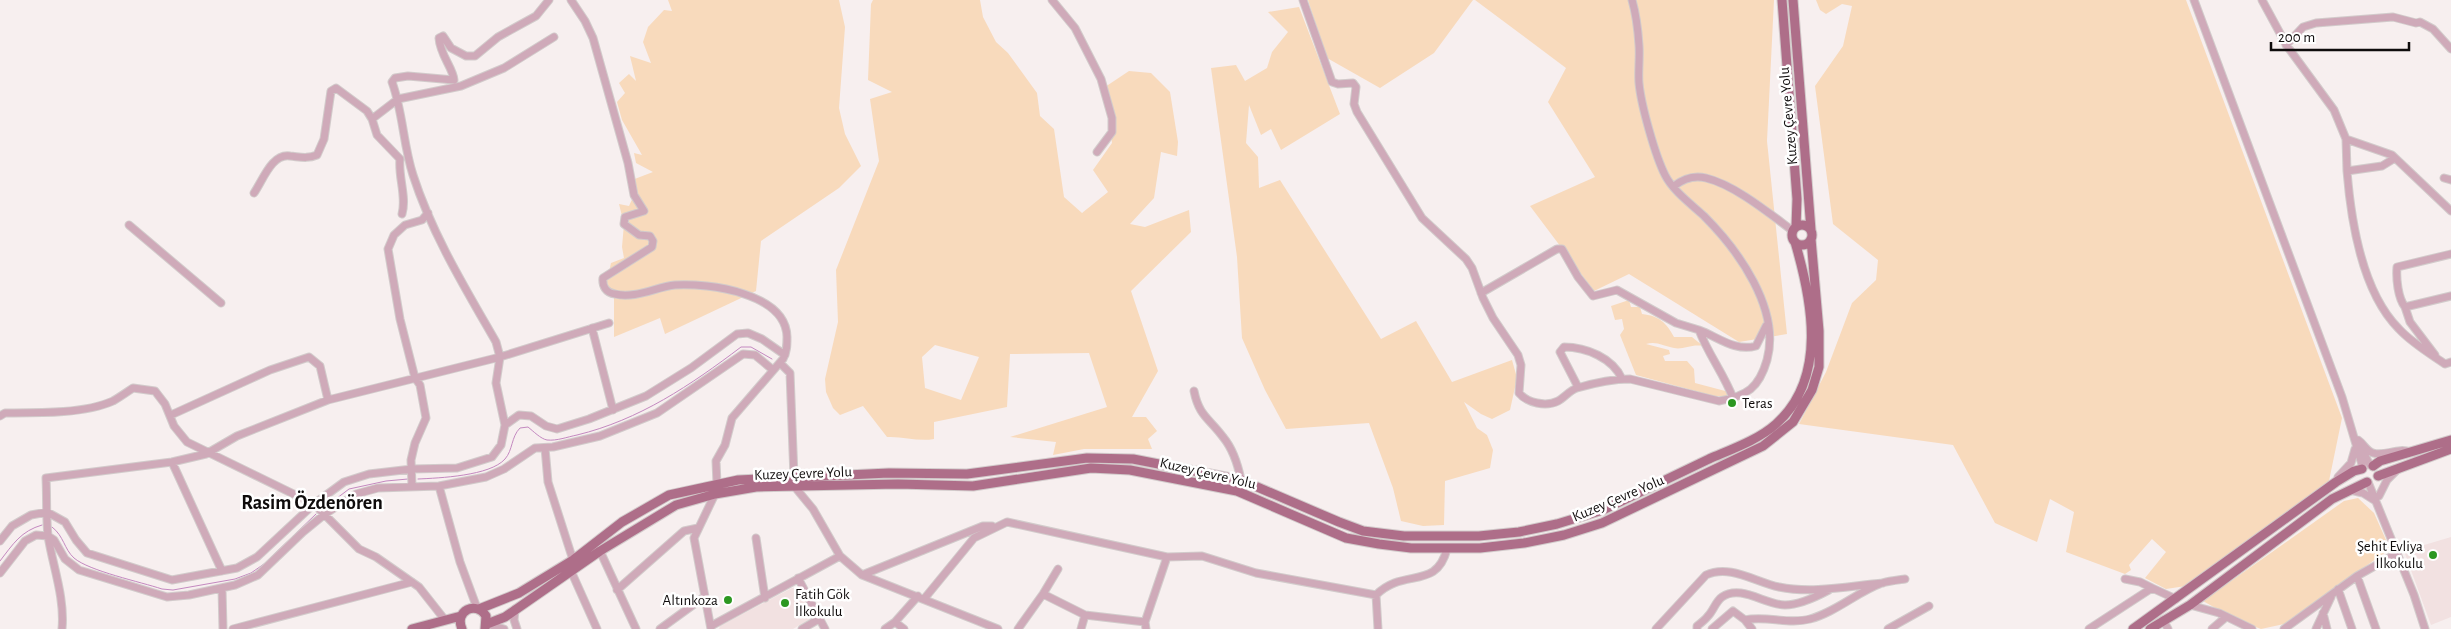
<svg xmlns="http://www.w3.org/2000/svg" width="2451" height="629" viewBox="0 0 2451 629" font-family="'Alegreya Sans',sans-serif">
	<style>
		.built { fill: #f2e1e1 }
		.green { fill: #f8dabc; fill-rule: evenodd }
		.lines { fill: none; stroke-linecap: round; stroke-linejoin: round }
		.stream { stroke: #c489c0; stroke-width: 1 }
		.minor-casing { stroke: #d2cbcb; stroke-width: 9 }
		.major-casing { stroke: #d2cbcb; stroke-width: 11 }
		.minor { stroke: #cfaab9; stroke-width: 7 }
		.major { stroke: #ae6e89; stroke-width: 9 }
		.poi-dot { fill: #2c9721; stroke: #fff; stroke-width: 2 }
		.labels { text-anchor: middle; stroke-width: 5; stroke-linejoin: round; paint-order: stroke }
		.street-label { font-size: 15px; fill: #0f0c0c; stroke: #fff }
		.poi-label { font-size: 15px; fill: #0f0c0c; stroke: #fff; text-anchor: start }
		.district-label { font-size: 20px; font-weight: bold; fill: #0f0c0c; stroke: #fff }
	</style>
	<rect width="100%" height="100%" fill="#f7efef"/>
	<path class="built" d="M2451,537V617L2431,625L2404,551Z
		M792,588L799,589L815,616L793,629H719L720,626Z"/>
	<path class="green" d="M668,0H839L845,27L839,108L845,134L861,166L839,188L761,241L756,291L665,334L660,318L614,337V295L607,291L603,278L609,272L611,263L624,258L622,247L624,224L619,204L629,206L634,195L632,180L653,172L636,163L634,153L642,155L622,120L617,102L625,93L619,83L629,74L636,81L630,56L651,63L643,42L648,27L664,10L672,11Z
		M873,0H980L983,17L996,42L1008,53L1037,93L1040,116L1054,129L1064,197L1082,213L1108,192L1093,170L1112,143L1105,87L1129,71L1151,73L1170,92L1178,142L1177,156L1161,152L1154,198L1130,224L1145,227L1189,210L1191,232L1131,291L1158,371L1132,417H1146L1157,431L1148,439L1152,449H1084L1053,455L1056,442L1010,437L1107,407L1089,353L1010,354L1007,407L934,422V439C918,442 903,436 887,437L863,406L840,415L833,408L826,392L825,379L838,322L836,270L879,161L870,99L892,92L868,80L871,4ZM935,345L979,357L961,400L925,388L922,357Z
		M1308,0H1473L1434,53L1380,88L1327,58Z
		M1475,0H1774L1767,141L1787,334L1739,342L1629,274L1594,291L1530,206L1595,177L1548,102L1566,68Z
		M1816,0H2186L2342,418L2329,481L2186,586L2166,589L2145,578L2166,552L2152,539L2129,565L2131,570L2125,574L2066,552L2074,512L2050,499L2037,542L1995,523L1953,445L1799,424L1826,372L1852,303L1876,280L1878,260L1833,224L1815,86L1843,46L1852,6L1842,4L1826,14L1820,10Z
		M1299,7L1340,114L1281,150L1271,129L1261,135L1249,105L1246,143L1258,157L1259,188L1280,180L1381,339L1416,321L1452,382L1512,360L1517,378L1510,410L1492,419L1481,414L1464,402L1477,428L1487,435L1493,450L1490,468L1445,481L1444,525L1423,526L1401,521L1393,488L1369,423L1286,429L1265,390L1242,338L1237,257L1211,68L1236,65L1245,81L1267,68L1272,52L1288,32L1268,12Z
		M1629,300L1631,307H1640L1642,314C1659,316 1666,322 1674,337H1692L1703,346C1691,344 1683,350 1674,348C1663,346 1657,341 1646,344L1669,350L1670,354L1663,356L1665,361H1687L1694,369L1695,383L1729,392L1728,396H1714L1636,375L1620,335L1624,329L1622,319L1615,320L1611,306Z
		M2358,498L2374,513L2390,549L2284,624L2261,629L2235,619L2203,601L2344,501Z"/>
	<g class="lines">
		<path class="stream" d="M418,479C439,478 490,476 505,459C513,450 511,437 520,428L528,427C533,431 541,439 547,440C557,441 567,437 577,435C639,420 691,385 741,347H751L772,359
			M324,508L349,489L386,481L408,479
			M52,527C64,536 64,549 74,558C89,571 141,582 162,589L173,590L235,579L251,573L264,564L316,514
			M0,561C13,544 21,531 42,525"/>
		<defs>
			<path id="minor" d="M571,0L585,21L593,38L628,163L634,195L644,211L625,217L624,224L639,235L650,236L653,241L652,247L603,278C602,286 606,293 615,294C635,299 656,287 675,285C709,283 786,293 787,337C787,345 787,352 783,359L732,418L725,445L716,461L717,484
				M1052,0L1075,28L1101,79L1112,118V132L1097,152
				M1303,0L1332,82L1338,84L1353,83L1356,87L1354,104L1357,112L1422,218L1466,259L1472,268L1483,298L1493,318L1518,355L1521,365L1519,393C1527,403 1546,407 1558,401C1564,398 1570,390 1577,388C1594,383 1612,379 1630,379L1719,401C1747,396 1759,388 1767,360C1781,309 1738,250 1704,216C1691,204 1673,191 1665,175C1655,155 1641,105 1639,83C1638,71 1640,58 1639,45C1638,30 1636,14 1632,0
				M2194,0L2342,397L2363,468
				M2262,0L2287,46L2334,110L2346,139L2392,155L2451,211
				M2286,45L2303,27L2316,23L2393,17L2416,23L2420,22L2433,29L2451,49
				M372,119L398,99L461,86L504,68L554,37
				M2346,139L2347,171L2382,166L2395,158
				M2347,171C2351,221 2362,292 2399,329C2412,343 2429,353 2445,364L2451,362
				M2444,178L2451,180
				M1674,186C1683,179 1694,175 1706,178C1735,185 1770,214 1793,231
				M254,193C263,180 272,153 290,156C301,157 307,159 317,155L324,139L331,91L336,88L367,111L372,119L377,135L400,159C398,177 407,197 402,214
				M129,225L221,303
				M1481,293L1557,249H1562L1578,277L1593,296L1617,290L1676,323L1699,330C1708,354 1724,374 1733,398
				M2405,307C2398,298 2396,279 2397,267L2451,254
				M592,328L613,410
				M1699,330C1718,337 1735,352 1756,346L1766,326
				M2435,355L2410,322L2405,307L2451,296
				M780,363L790,373L794,477
				M1578,387L1560,352L1564,347C1586,347 1613,358 1622,379
				M1194,391C1199,416 1209,418 1223,437C1233,449 1238,465 1241,480
				M171,415L270,370L309,357L320,366L328,400
				M0,416L5,413C36,413 84,414 113,401C120,397 127,392 133,388L155,391L165,404L174,426L187,442L314,504L359,549L376,557L419,587L445,620
				M505,425L496,383L500,357L496,342C465,288 432,234 413,175C403,144 403,112 392,82L395,78L408,76L454,80C453,68 440,55 439,38L443,36L451,48L466,56H475L498,37L536,16L549,0
				M2358,440C2364,444 2366,451 2373,453C2385,457 2398,447 2410,452
				M2359,444L2370,465
				M545,448L548,482L573,560
				M172,462L222,571
				M2338,477L2351,463L2355,449
				M2368,482L2414,595L2425,629
				M412,486L411,460L415,443L426,418L420,385L415,378L400,319L388,249L394,235L405,225L422,220L428,213
				M439,486L460,562L477,608
				M794,486L813,509L840,556L862,575L998,629
				M2350,490L2363,493L2374,500
				M2379,496L2387,480L2397,470
				M756,538L765,598
				M0,541L12,526L31,515L47,512L65,522L76,540L87,553L172,580L237,568L257,557L314,504L344,482L369,474L412,469L457,468L492,457L501,445L505,425L519,415L531,416L546,426L557,429L589,419L646,396L691,368L737,334L748,333L762,339L785,355
				M600,551L636,629
				M571,571L597,629
				M0,573L25,541L36,535L48,536L54,540L65,559L79,570L167,597L189,595L235,585L258,575L303,532L325,514L356,494L378,488L439,486L486,477L504,469L535,448L553,447L600,436L657,413L743,354L755,355L773,370
				M862,575L983,526H992
				M2357,576L2376,629
				M798,578L825,629
				M2125,579L2140,582L2152,588
				M222,588L223,629
				M2338,589L2352,629
				M617,590L684,531L698,528
				M1043,594L1085,615L1145,622
				M924,599L974,538L1007,522L1167,557
				M2190,605L2219,613L2252,629
				M515,609L514,620L517,629
				M2323,613L2327,629
				M1745,620C1766,615 1788,625 1810,619C1836,612 1857,592 1882,583C1889,581 1898,580 1905,579
				M2163,620L2168,629
				M895,622L904,629
				M487,624L504,629
				M711,626L840,556
				M62,629C65,598 53,567 48,536C46,517 47,497 46,478L172,462L206,454L237,436L328,400L500,357L609,323
				M233,629L412,582
				M660,629L704,597
				M711,629L694,538L715,494
				M802,629L819,619
				M885,629L895,622L918,596
				M1018,629L1043,594L1058,569
				M1081,629L1085,615
				M1146,629L1145,622L1167,557L1202,556L1256,573L1376,595
				M1378,629L1376,595C1404,567 1436,591 1447,549
				M1656,629L1706,575C1730,564 1755,582 1779,587C1813,594 1849,586 1883,583
				M1697,629V626C1701,623 1705,620 1708,616C1713,611 1716,601 1722,597C1741,584 1765,605 1785,605C1800,605 1816,597 1829,590
				M1712,629L1733,611L1745,620L1752,629
				M1888,629L1929,606
				M2089,629L2152,588L2176,599
				M2212,629L2226,617
				M2284,629L2357,576L2396,554
				M2316,629L2331,597"/>
			<path id="major" d="M1782,0L1797,199L1796,227
				M1793,0L1811,230
				M1792 235a10 10 0 1 1 20 0a10 10 0 1 1-20 0Z
				M2373,466L2380,461L2451,440
				M2378,476L2451,449
				M479,609L519,593L573,560L622,522L669,495L738,480L889,473L967,474L1087,458L1133,459L1241,480L1339,522L1363,531L1404,536H1479L1519,532L1557,524L1603,510C1638,493 1674,476 1709,459C1732,449 1758,440 1776,424C1828,378 1812,300 1795,242
				M487,624L505,617L600,551L676,505L715,494L756,487L898,484L973,486L1091,468L1130,470L1237,491L1346,538L1379,544L1411,548H1480L1524,543L1564,535L1602,523L1763,446L1793,422L1812,390L1819,367V331L1811,239
				M412,629L461,616
				M462,629C454,611 476,600 486,616L485,629
				M2133,629L2336,482L2354,471L2362,469
				M2150,629L2190,605L2332,499L2367,482"/>
		</defs>
		<use href="#minor" class="minor-casing"/>
		<use href="#major" class="major-casing"/>
		<use href="#minor" class="minor"/>
		<use href="#major" class="major"/>
	</g>
	<g class="poi-dot">
		<circle cx="1732" cy="403" r="5"/>
		<circle cx="2433" cy="555" r="5"/>
		<circle cx="728" cy="600" r="5"/>
		<circle cx="785" cy="603" r="5"/>
	</g>
	<g class="labels">
		<g class="street-label">
			<text transform="translate(1788 116) rotate(-95)" y="5">Kuzey Çevre Yolu</text>
			<text transform="translate(803 473) rotate(-2)" y="5">Kuzey Çevre Yolu</text>
			<text transform="translate(1208 473) rotate(13)" y="5">Kuzey Çevre Yolu</text>
			<text transform="translate(1618 498) rotate(-23)" y="5">Kuzey Çevre Yolu</text>
		</g>
		<g class="poi-label">
			<text x="1742" y="408">Teras</text>
			<text x="2423" y="551" text-anchor="end">Şehit Evliya<tspan x="2423" dy="17">İlkokulu</tspan></text>
			<text x="795" y="599">Fatih Gök<tspan x="795" dy="17">İlkokulu</tspan></text>
			<text x="718" y="605" text-anchor="end">Altınkoza</text>
		</g>
		<g class="district-label">
			<text x="312" y="509">Rasim Özdenören</text>
		</g>
	</g>
	<path d="M2271 42v8h138v-8" fill="none" stroke="#0f0c0c" stroke-width="2.5"/>
	<text x="2278" y="42" font-size="15" fill="#0f0c0c" stroke="#ffffff" stroke-width="4" paint-order="stroke">200 m</text>
</svg>
